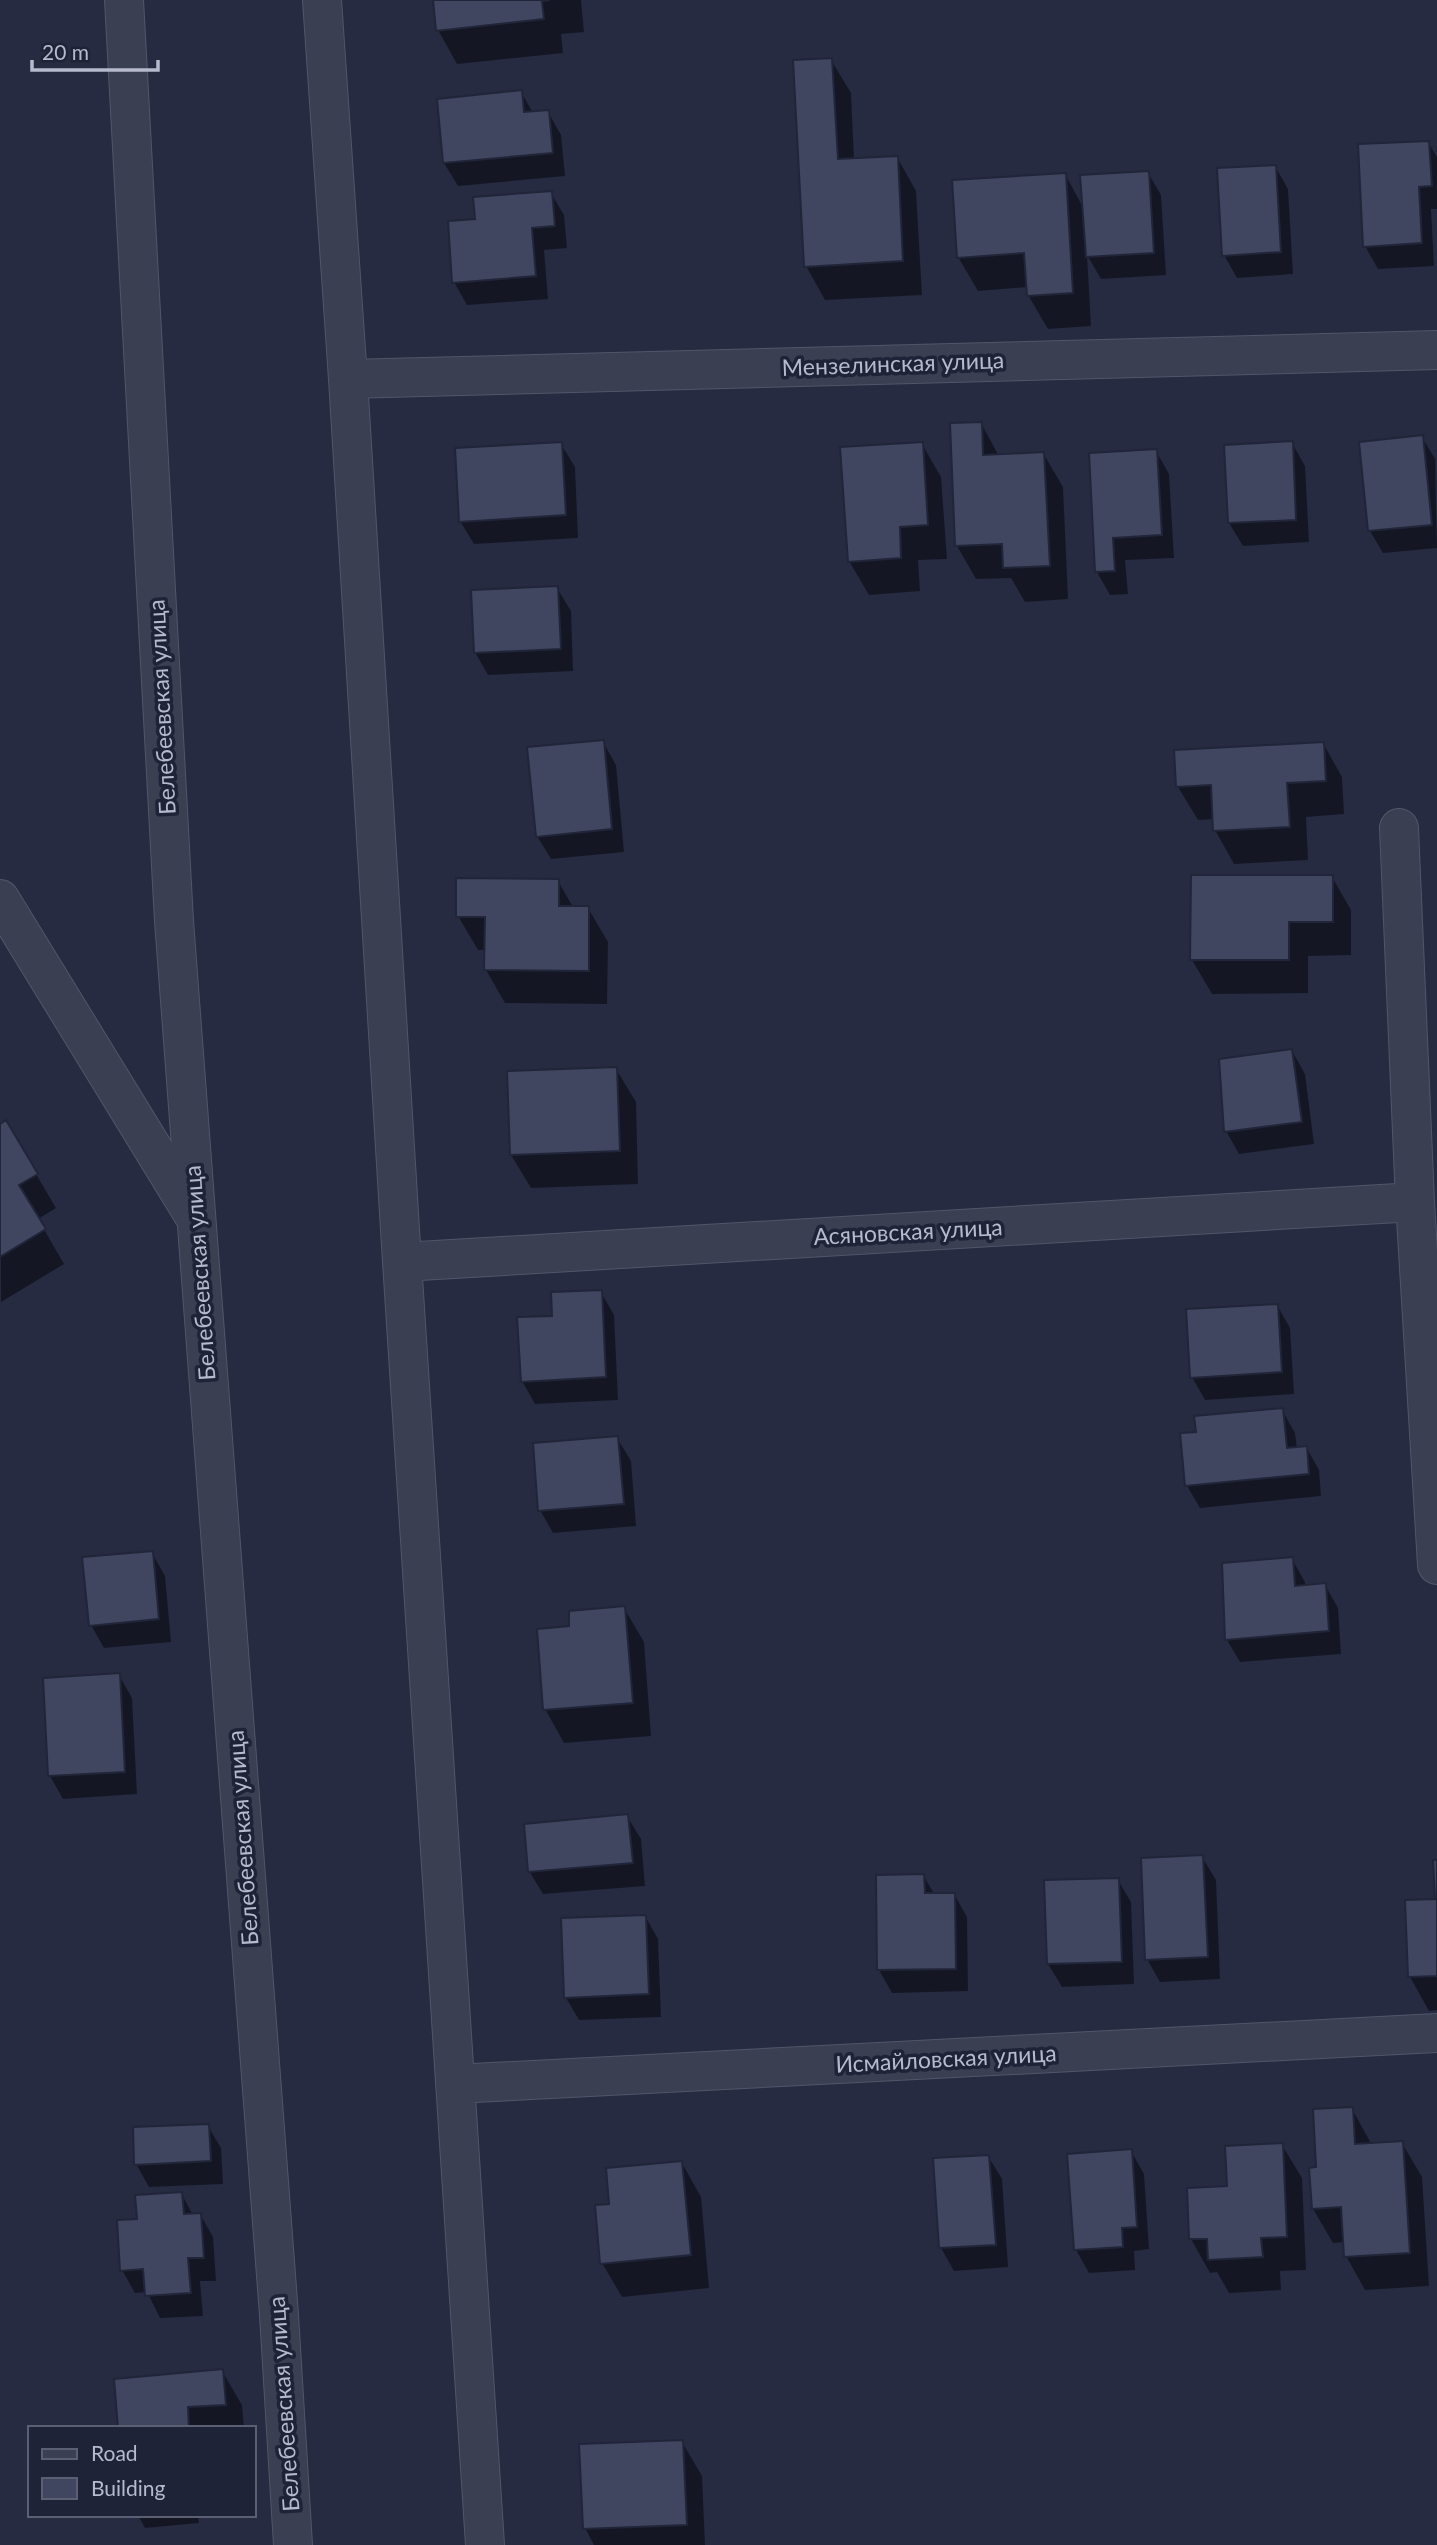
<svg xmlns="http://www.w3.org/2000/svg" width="1437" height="2545" viewBox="0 0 1437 2545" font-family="Lato,sans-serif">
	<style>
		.shadow { fill: #0007 }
		.building { fill: #404660; stroke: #212539; stroke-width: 2 }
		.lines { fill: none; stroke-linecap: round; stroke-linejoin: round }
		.minor-casing { stroke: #525669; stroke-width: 40 }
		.minor { stroke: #3a3f52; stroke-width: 38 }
		.labels { text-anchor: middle; stroke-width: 7; stroke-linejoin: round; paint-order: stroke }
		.street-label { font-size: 23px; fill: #b7bacc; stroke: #1f2337 }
	</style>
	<rect width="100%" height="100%" fill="#262b42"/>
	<path class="shadow" d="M434,0H581L584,32L561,34L563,53L457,64L438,30Z
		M831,60L851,93L854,160L897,157L916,191L922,295L825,300L806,266Z
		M521,92L533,113L548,112L561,135L565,176L458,186L444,163Z
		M1428,142L1437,157V209H1431L1434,266L1378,269L1365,246Z
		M1275,166L1288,189L1293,274L1237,278L1224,255Z
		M1148,173L1161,195L1166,275L1101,279L1087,255L1091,326L1048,329L1028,295V287L978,291L958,257L1065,174L1084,209Z
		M551,193L564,215L567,248L544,250L548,299L467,305L454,282L477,221Z
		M981,423L999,456L1043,453L1063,487L1068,599L1025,602L1011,578L976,579L957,546Z
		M1422,437L1435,459L1437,548L1383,553L1370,531Z
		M1292,443L1305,466L1309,542L1243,546L1229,523Z
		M561,444L575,467L578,538L474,544L460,521Z
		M922,444L941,477L947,559L918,560L920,591L869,595L849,561Z
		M1156,451L1169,474L1174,558L1125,560L1128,594L1110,595L1097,572L1091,455Z
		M557,588L571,611L573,671L488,675L475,652Z
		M603,742L616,765L624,852L551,859L537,836Z
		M1323,743L1342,777L1344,814L1306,817L1308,860L1234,864L1215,830L1214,819L1198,820L1178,787Z
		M1332,877L1351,910V955L1308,956V993L1212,994L1192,960Z
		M558,881L573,907L588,908L608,942L607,1004L505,1003L486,970V950H478L458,916Z
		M1292,1051L1305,1074L1314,1144L1239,1154L1226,1131Z
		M616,1069L636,1102L638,1184L531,1188L511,1155Z
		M0,1126L36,1174L56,1208L38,1219L64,1264L1,1302Z
		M601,1292L614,1315L618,1400L535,1404L522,1381L554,1317Z
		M1277,1305L1290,1328L1294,1394L1205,1400L1192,1377Z
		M1282,1410L1295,1433L1297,1448L1306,1447L1319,1470L1321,1496L1200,1508L1187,1486L1198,1434Z
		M617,1438L631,1461L636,1526L553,1533L540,1510Z
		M152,1553L165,1576L171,1642L104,1648L91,1625Z
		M1292,1559L1305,1582V1587L1325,1585L1338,1608L1341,1654L1240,1662L1227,1640Z
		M624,1608L644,1642L651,1736L564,1743L545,1709L571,1628Z
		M119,1675L132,1698L137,1794L63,1799L50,1776Z
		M627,1816L641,1839L645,1886L543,1894L529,1871Z
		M1202,1857L1216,1880L1220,1979L1160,1982L1147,1959Z
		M1437,1861V2010L1429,2011L1410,1977L1406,1902L1437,1900Z
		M923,1875L935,1895L954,1894L967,1917L968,1991L892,1993L879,1970Z
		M1118,1880L1131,1902L1134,1984L1062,1987L1048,1964Z
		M645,1916L658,1939L661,2017L579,2020L566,1998Z
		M1352,2109L1372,2145L1402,2143L1422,2177L1429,2286L1365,2290L1346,2256L1345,2242L1333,2243L1313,2209Z
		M208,2126L221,2148L223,2184L149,2187L136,2164Z
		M1282,2145L1302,2178L1306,2270L1280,2271L1281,2290L1229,2293L1217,2272L1210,2273L1191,2239L1229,2188Z
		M1131,2151L1144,2174L1149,2249L1134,2251L1135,2270L1089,2273L1076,2250Z
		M988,2156L1002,2179L1008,2267L954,2271L941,2248Z
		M682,2163L701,2197L709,2288L622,2297L602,2263L611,2206Z
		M181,2193L193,2215L200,2214L213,2237L216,2281H200L203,2316L160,2318L147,2292L135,2293L122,2270L139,2220Z
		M222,2371L242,2405L244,2428H120Z
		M682,2442L702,2476L705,2545H594L585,2528Z
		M138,2515H198L199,2523L145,2528Z"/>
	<path class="building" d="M433,0H550L542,1L544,19L436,31Z
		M832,58L838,159L898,156L903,261L804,267L793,60Z
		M522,90L524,112L549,110L553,153L443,163L437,99Z
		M1429,141L1432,186L1419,187L1422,243L1363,247L1358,144Z
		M1276,165L1281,252L1222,256L1217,168Z
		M1149,171L1154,253L1086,257L1080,175Z
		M1066,173L1073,293L1027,296L1024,253L957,258L952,180Z
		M552,191L555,226L532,228L536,276L452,283L448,221L475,219L473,197Z
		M982,422L983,455L1044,452L1050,566L1003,568L1002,544L955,546L950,423Z
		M1423,435L1432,525L1368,531L1359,442Z
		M1293,441L1296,520L1228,523L1224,445Z
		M562,442L566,515L459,522L455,448Z
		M923,442L928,525L900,527L901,558L848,562L840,447Z
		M1157,449L1162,535L1113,538L1115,571L1095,572L1089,453Z
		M558,586L561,649L474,653L471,590Z
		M604,740L612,829L536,837L527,747Z
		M1324,742L1326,781L1287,783L1290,827L1213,831L1211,785L1176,787L1174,750Z
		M1191,875H1333V922H1289V960H1190Z
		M456,878L559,879V906H589V971L484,970L485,917H456Z
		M1292,1049L1302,1122L1224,1132L1219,1059Z
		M617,1067L620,1151L510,1155L507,1071Z
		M6,1120L38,1174L19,1185L46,1229L0,1257V1124Z
		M602,1290L606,1377L521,1382L517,1317L552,1316L551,1292Z
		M1278,1304L1282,1372L1190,1378L1186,1309Z
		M1283,1408L1287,1448L1307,1446L1309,1474L1185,1486L1180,1433L1196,1432L1194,1416Z
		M618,1436L624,1504L538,1511L533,1443Z
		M153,1551L159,1619L89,1626L82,1557Z
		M1293,1557L1295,1586L1326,1583L1329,1631L1225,1640L1222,1563Z
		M625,1606L633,1703L543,1710L537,1629L569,1626V1611Z
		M120,1673L125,1772L48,1776L43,1678Z
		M628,1814L633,1863L528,1872L524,1824Z
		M1203,1855L1208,1957L1145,1960L1141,1858Z
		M1433,1860H1437V1976L1408,1977L1405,1900L1435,1899Z
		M924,1874L925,1893H955L956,1969L877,1970L876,1875Z
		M1119,1878L1122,1962L1047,1964L1044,1880Z
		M646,1915L649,1994L564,1998L561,1918Z
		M1353,2107L1355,2144L1403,2141L1410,2253L1344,2257L1341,2207L1312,2209L1309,2168L1316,2167L1313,2109Z
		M209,2124L211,2161L134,2165L133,2127Z
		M1283,2143L1287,2237L1261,2238L1263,2257L1208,2260L1207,2239H1189L1187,2188L1227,2186L1225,2146Z
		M1132,2149L1137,2227L1122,2228L1123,2247L1074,2250L1067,2154Z
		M989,2155L996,2245L939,2248L933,2158Z
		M682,2161L691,2255L600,2264L595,2205L609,2204L606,2168Z
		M182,2192L184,2214L201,2213L204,2258H188L191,2293L145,2296L143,2269L120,2271L117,2220L137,2219L135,2195Z
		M223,2369L226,2405L188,2407L189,2428H118L114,2379Z
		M683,2440L687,2525L583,2529L579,2444Z"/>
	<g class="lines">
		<defs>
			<path id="minor" d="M124,0L174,921L279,2315L293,2545
				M322,0L348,379L402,1262L485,2545
				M348,379L1437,350
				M1399,828L1415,1202L1437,1565
				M0,899L193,1214
				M402,1262L1415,1202
				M455,2084L1437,2033"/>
		</defs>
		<use href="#minor" class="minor-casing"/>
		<use href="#minor" class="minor"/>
	</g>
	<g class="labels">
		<g class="street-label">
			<text transform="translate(893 364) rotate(-2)" y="8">Мензелинская улица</text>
			<text transform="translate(162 707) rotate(-93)" y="8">Белебеевская улица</text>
			<text transform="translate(908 1232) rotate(-3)" y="8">Асяновская улица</text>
			<text transform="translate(200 1273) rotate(-94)" y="8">Белебеевская улица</text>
			<text transform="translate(243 1838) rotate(-94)" y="8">Белебеевская улица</text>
			<text transform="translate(946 2059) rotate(-3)" y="8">Исмайловская улица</text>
			<text transform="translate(284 2404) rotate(-94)" y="8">Белебеевская улица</text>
		</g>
	</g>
	<rect x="28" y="2426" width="228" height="91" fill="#1f2337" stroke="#5c5f73" stroke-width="2"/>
	<rect x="42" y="2449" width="35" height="10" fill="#3a3f52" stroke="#5c5f73" stroke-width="2"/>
	<text x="91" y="2461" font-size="21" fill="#b7bacc">Road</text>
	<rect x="42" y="2478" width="35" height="21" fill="#404660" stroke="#5c5f73" stroke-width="2"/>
	<text x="91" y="2496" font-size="21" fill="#b7bacc">Building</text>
	<path d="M32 60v10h126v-10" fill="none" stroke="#b7bacc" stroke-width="3.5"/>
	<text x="42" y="60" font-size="21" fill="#b7bacc" stroke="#1f2337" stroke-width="5" paint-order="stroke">20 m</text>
</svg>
